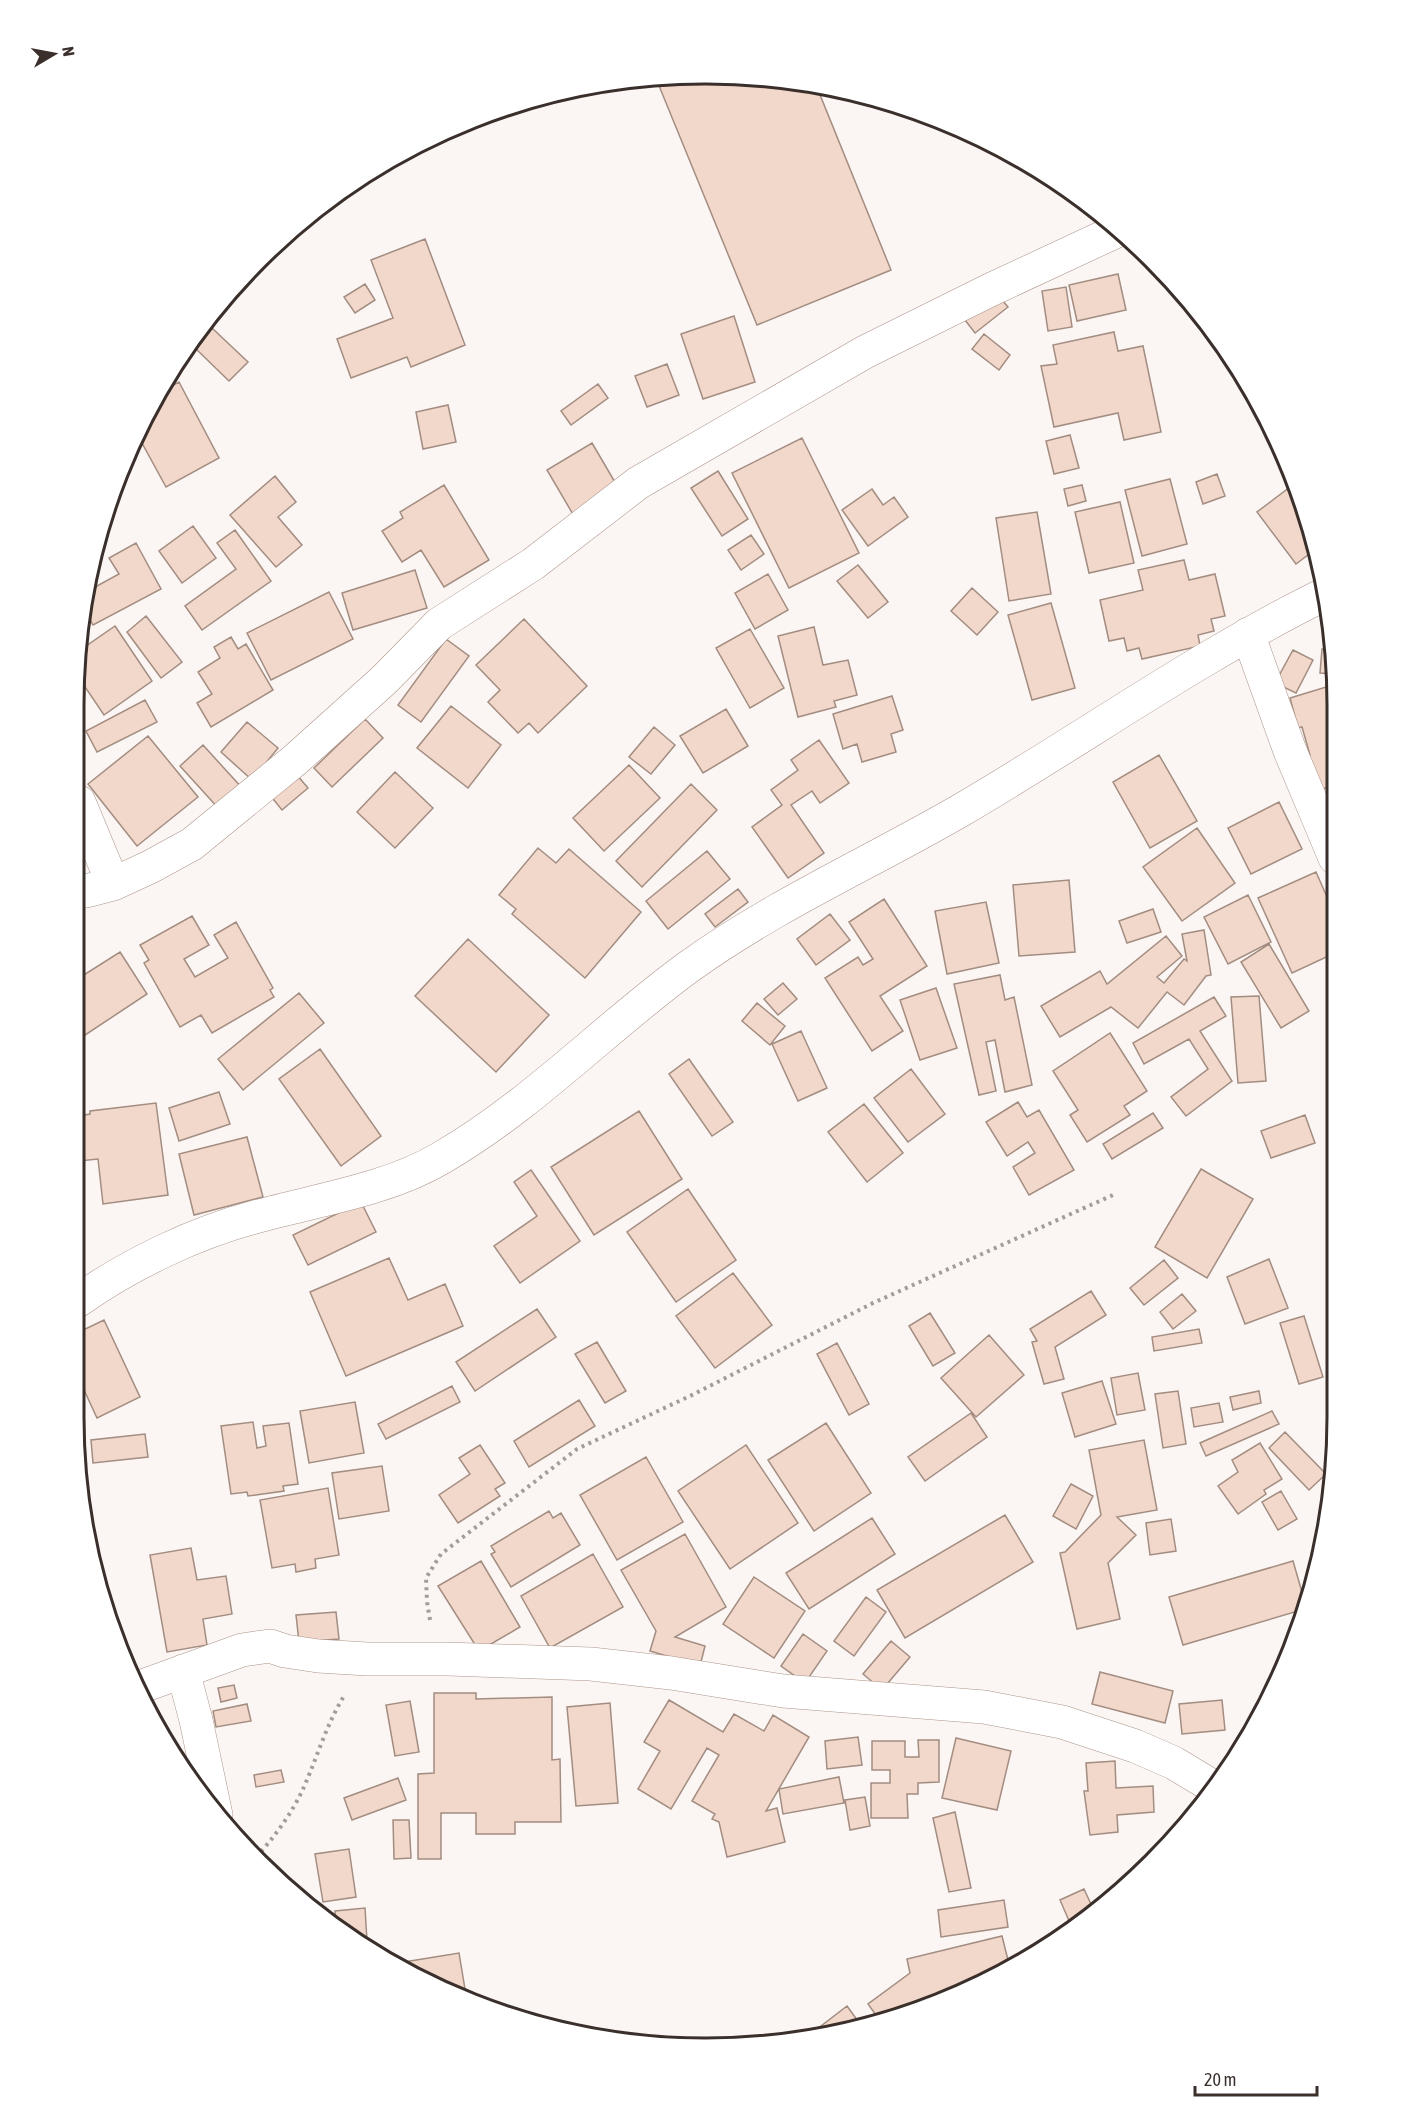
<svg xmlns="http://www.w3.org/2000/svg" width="1411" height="2122" viewBox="0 0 1411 2122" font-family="'Asap Condensed',sans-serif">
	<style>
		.building { fill: #f1d8cb; stroke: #a38c80; stroke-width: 1.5 }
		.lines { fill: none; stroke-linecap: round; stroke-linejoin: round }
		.street-casing { stroke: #ad948a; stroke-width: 34 }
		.path { stroke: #a49c99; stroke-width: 4; stroke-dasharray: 3 4.5; stroke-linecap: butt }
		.street { stroke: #fff; stroke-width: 33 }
		.rim { fill: none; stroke: #3a2f2b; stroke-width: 3 }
	</style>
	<rect width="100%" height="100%" fill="#fbf6f4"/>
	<path class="building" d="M665,75L788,79L816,85L891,270L757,325L655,76Z
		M425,239L465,345L411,367L407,357L351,378L337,339L393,318L371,260Z
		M1118,274L1126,310L1077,321L1069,285Z
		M365,284L375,300L355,313L344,297Z
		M1066,287L1072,327L1048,331L1042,291Z
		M996,293L1008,307L975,333L965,320Z
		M734,316L755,382L703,399L681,334Z
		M212,328L248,362L229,381L194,347Z
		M1114,332L1118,351L1143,346L1161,432L1124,440L1118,413L1054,427L1041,366L1057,364L1053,345Z
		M984,334L1010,355L999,370L972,349Z
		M667,364L679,395L647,407L635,376Z
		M179,382L219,458L166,487L136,432L162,391Z
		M598,384L608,398L571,425L561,411Z
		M448,405L456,442L423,449L416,412Z
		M1070,435L1079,468L1054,474L1046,441Z
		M802,438L859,553L789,588L732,473Z
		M592,443L619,489L574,516L547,470Z
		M718,471L748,519L722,536L691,488Z
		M1217,474L1225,496L1203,504L1196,482Z
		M275,476L296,502L278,517L302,545L276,567L230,515Z
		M1170,479L1187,544L1142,556L1125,490Z
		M1294,484L1317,548L1296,564L1257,512Z
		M444,485L489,560L444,587L421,550L402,562L382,531L403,518L400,512Z
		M1082,485L1086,501L1068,506L1064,489Z
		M872,489L883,505L894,497L908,517L868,546L842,510Z
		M1120,502L1134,563L1089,573L1075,512Z
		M1037,512L1051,594L1009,601L996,518Z
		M193,526L216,558L182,583L159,551Z
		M235,530L271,581L202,630L185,606L236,569L217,543Z
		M751,535L764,554L741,570L728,550Z
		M136,543L161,589L93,625L83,606L86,592L119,574L109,558Z
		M1184,560L1189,580L1215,574L1225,616L1211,619L1214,631L1198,635L1200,646L1142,659L1139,648L1127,651L1124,638L1109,641L1100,600L1143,590L1138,570Z
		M858,565L888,602L868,618L837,581Z
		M415,570L427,608L353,630L342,593Z
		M768,574L788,610L755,629L735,593Z
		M972,588L998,612L977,635L951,611Z
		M329,592L353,639L271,680L247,633Z
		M1051,603L1075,688L1032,700L1008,615Z
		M146,616L182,662L161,678L127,632Z
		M524,619L587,686L538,733L529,723L518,733L488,702L500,690L476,665Z
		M115,626L152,681L104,715L79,678V651Z
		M814,627L823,665L848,660L857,695L834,701L836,707L798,717L778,636Z
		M750,629L784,688L750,708L716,648Z
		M231,637L238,649L246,644L273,690L211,727L197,703L212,694L198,672L220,658L214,647Z
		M446,639L469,656L421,722L398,705Z
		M1322,649L1334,650L1336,674L1320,673Z
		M1293,650L1313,660L1296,693L1275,683Z
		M1336,684V757L1332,758L1336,768V784L1318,791L1305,757L1310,755L1302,727L1298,728L1290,698Z
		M892,696L903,730L891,734L896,752L862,762L857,744L843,749L833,714Z
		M145,700L157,722L97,752L86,731Z
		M451,706L501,745L468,788L417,748Z
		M726,709L748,746L703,773L680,736Z
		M365,719L383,738L332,787L314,768Z
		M247,722L278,748L252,780L221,752Z
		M654,727L675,745L651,774L629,757Z
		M148,736L198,797L137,846L88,784Z
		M819,740L849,783L820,803L812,791L791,805L824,853L788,878L752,827L782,805L771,790L798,770L791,760Z
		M203,745L243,789L220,810L180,766Z
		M1159,755L1197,821L1150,848L1113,782Z
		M629,765L660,798L604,851L573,818Z
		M290,767L308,788L282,810L265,789Z
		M395,772L433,808L395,848L357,812Z
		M691,784L717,810L642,887L616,861Z
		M1279,802L1302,849L1251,874L1228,828Z
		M1197,828L1235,883L1182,921L1143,867Z
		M538,848L556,863L569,849L641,912L585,978L512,914L516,909L499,895Z
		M707,851L730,879L668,929L646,901Z
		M1316,872L1335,915V953L1292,973L1258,898Z
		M1069,880L1075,952L1019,956L1013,885Z
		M738,889L748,902L715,927L705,914Z
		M1248,895L1271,942L1228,964L1204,917Z
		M884,899L927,966L880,996L903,1031L872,1051L825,978L858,957L863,965L873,959L849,922Z
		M986,902L999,963L947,974L935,911Z
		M1153,909L1161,932L1127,943L1119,921Z
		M830,914L850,940L816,965L797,939Z
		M192,916L209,945L184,959L195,977L228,958L214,935L236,922L273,988L270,990L274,997L212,1033L201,1015L180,1027L144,963L149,960L140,945Z
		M1204,930L1211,975L1206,976L1184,1005L1167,992L1138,1028L1111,1007L1060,1037L1041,1006L1100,971L1107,984L1166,936L1182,956L1157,977L1164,983L1184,959L1187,961L1182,934Z
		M468,939L549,1015L496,1072L415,996Z
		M1269,944L1309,1011L1281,1028L1241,962Z
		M120,952L147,994L79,1039V978Z
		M1000,975L1005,1000L1014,997L1032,1085L1005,1092L995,1040L986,1042L996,1091L979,1095L954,984Z
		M783,983L797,999L778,1015L764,999Z
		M936,988L957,1048L920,1060L900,1000Z
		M299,993L324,1023L243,1090L218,1059Z
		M1259,996L1266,1081L1238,1083L1231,997Z
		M1214,997L1226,1016L1200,1031L1232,1081L1186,1116L1171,1097L1208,1069L1189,1039L1144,1064L1133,1043Z
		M757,1003L785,1026L770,1045L742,1021Z
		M801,1031L827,1088L798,1101L772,1044Z
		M1110,1033L1147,1091L1124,1106L1130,1115L1087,1142L1070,1115L1078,1110L1053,1071Z
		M320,1049L381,1136L341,1166L279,1079Z
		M689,1059L733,1122L712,1136L669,1074Z
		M911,1069L945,1114L908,1142L874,1098Z
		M219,1092L230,1124L179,1141L169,1108Z
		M1018,1102L1027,1117L1039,1110L1074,1170L1029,1195L1013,1167L1035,1153L1028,1142L1007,1156L986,1122Z
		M156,1103L168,1195L103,1204L98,1159L79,1161V1116L90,1114V1111Z
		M864,1104L903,1153L867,1182L828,1132Z
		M639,1111L682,1179L594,1235L551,1167Z
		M1153,1113L1163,1128L1112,1159L1103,1144Z
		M1305,1115L1315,1143L1271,1158L1261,1131Z
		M247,1137L263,1197L194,1215L179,1154Z
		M1201,1169L1253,1199L1207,1278L1155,1247Z
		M531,1170L580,1241L520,1283L494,1246L537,1216L514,1182Z
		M688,1189L736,1260L676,1302L627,1232Z
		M361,1202L376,1232L308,1265L293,1235Z
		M389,1258L408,1300L445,1284L463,1326L346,1376L310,1292Z
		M1269,1259L1288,1308L1245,1324L1227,1277Z
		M1164,1260L1178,1278L1144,1305L1130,1288Z
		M733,1273L772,1325L715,1368L676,1316Z
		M1091,1291L1106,1315L1055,1347L1064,1379L1044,1384L1032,1342L1037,1341L1030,1329Z
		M1182,1294L1196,1311L1173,1329L1160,1312Z
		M537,1309L556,1337L475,1391L456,1362Z
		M930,1313L955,1353L933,1366L909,1326Z
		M1304,1316L1323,1377L1299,1384L1280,1323Z
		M104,1320L140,1397L97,1418L79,1379V1332Z
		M1199,1329L1202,1343L1154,1351L1152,1337Z
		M989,1335L1024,1375L976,1417L941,1378Z
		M597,1342L626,1391L605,1403L575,1354Z
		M837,1343L869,1404L849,1415L817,1354Z
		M1138,1373L1145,1410L1117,1415L1111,1378Z
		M1102,1381L1116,1424L1075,1437L1062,1393Z
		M452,1386L460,1402L386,1439L378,1424Z
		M1178,1391L1186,1444L1163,1448L1155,1394Z
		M1259,1391L1261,1403L1233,1410L1230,1397Z
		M579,1400L595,1426L529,1467L514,1441Z
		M355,1402L364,1453L309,1463L300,1411Z
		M1219,1403L1223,1422L1194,1427L1191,1408Z
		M1272,1411L1279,1424L1206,1456L1200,1443Z
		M971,1413L987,1437L925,1481L908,1457Z
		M253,1422L257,1448L266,1446L263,1426L289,1423L298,1484L283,1486L284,1491L248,1496L247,1492L231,1494L221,1426Z
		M826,1423L871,1493L814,1531L768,1460Z
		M1285,1432L1326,1474L1309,1490L1269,1448Z
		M145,1434L148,1457L93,1463L91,1440Z
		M1144,1440L1157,1510L1117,1517L1136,1535L1108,1563L1120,1619L1077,1629L1060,1553L1065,1552L1101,1515L1089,1450Z
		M1260,1443L1282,1479L1264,1490L1266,1494L1238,1514L1218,1486L1238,1472L1232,1460Z
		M480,1445L505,1483L495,1489L500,1496L458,1523L439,1495L470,1474L459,1458Z
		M746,1445L798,1523L730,1569L678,1491Z
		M646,1457L683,1522L617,1560L580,1495Z
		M382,1466L389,1511L339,1519L332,1473Z
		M1071,1484L1093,1496L1076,1529L1053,1516Z
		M328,1488L339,1555L315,1559L316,1568L296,1572L295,1564L272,1568L260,1500Z
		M1281,1491L1297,1519L1278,1530L1262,1502Z
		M549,1511L553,1518L561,1513L580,1545L511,1587L491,1554L495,1552L491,1546Z
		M1005,1515L1033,1562L905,1638L877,1590Z
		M872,1518L895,1554L809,1609L786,1573Z
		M1171,1519L1176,1551L1150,1555L1146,1523Z
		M685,1534L726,1607L675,1637L705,1646L700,1666L650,1651L656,1631L621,1570Z
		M191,1548L197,1580L226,1576L232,1614L203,1619L207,1645L167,1652L150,1555Z
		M1322,1551L1317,1574L1311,1554Z
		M593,1554L623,1607L550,1648L521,1596Z
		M481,1561L520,1627L479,1651L438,1586Z
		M1293,1561L1306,1606L1305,1609L1183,1645L1169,1597Z
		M754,1577L805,1611L774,1658L723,1624Z
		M866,1597L886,1612L854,1656L834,1641Z
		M336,1612L339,1639L299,1642L296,1615Z
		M803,1634L827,1651L805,1683L781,1666Z
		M891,1641L910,1657L882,1690L863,1674Z
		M1100,1672L1173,1691L1165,1723L1092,1704Z
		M234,1685L237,1698L221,1702L218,1688Z
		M434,1693H476V1699L552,1697V1760L560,1759L561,1822H515V1834H476V1813H441V1859H418V1774L434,1773Z
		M669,1700L723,1732L734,1714L764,1731L773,1715L809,1737L766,1811L777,1808L785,1842L727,1857L719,1822L712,1819L715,1814L692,1801L719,1755L707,1748L671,1809L638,1789L660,1751L644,1742Z
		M1222,1700L1225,1730L1182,1734L1179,1704Z
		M410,1701L419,1752L395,1756L386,1705Z
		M610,1703L618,1803L576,1806L567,1707Z
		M247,1704L251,1721L216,1727L213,1711Z
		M858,1737L862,1765L827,1769L825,1741Z
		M956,1738L1011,1751L997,1810L942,1798Z
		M918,1740H939V1782L918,1783V1794H907L908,1818H871V1783H890V1770H872V1741H905V1757H919Z
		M1115,1761L1116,1788L1153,1786L1154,1812L1117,1815L1118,1832L1090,1835L1084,1791H1088L1086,1763Z
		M281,1770L284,1782L256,1787L254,1775Z
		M839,1777L844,1803L783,1814L779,1789Z
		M398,1778L406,1800L352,1820L344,1798Z
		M865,1797L870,1826L850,1830L845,1800Z
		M955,1812L971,1888L949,1892L933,1818Z
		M393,1820H409L411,1858L394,1859Z
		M349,1849L356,1897L323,1902L315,1854Z
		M1084,1889L1095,1913L1073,1930L1060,1900Z
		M1004,1900L1008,1927L941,1937L938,1910Z
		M365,1908L367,1941L362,1942L336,1927L335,1911Z
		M1002,1936L1010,1968L982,1980L964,1985V1988L881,2022L868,2004L910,1973L907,1959Z
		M459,1953L467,2001L398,1963Z
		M847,2006L863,2028L809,2037L808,2036Z"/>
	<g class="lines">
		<defs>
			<path id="street" d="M1248,634L1290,751L1335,858
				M79,802L113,884
				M79,891H86L113,884L150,867L192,844L295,760L384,680L439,624L533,564L638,483L865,352L990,290L1121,229
				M79,1300C130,1264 195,1233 255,1217C316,1200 387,1190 441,1158C531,1106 604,1029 687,968C774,905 872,862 963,809C1084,738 1199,656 1325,594
				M183,1671L196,1720L216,1815
				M140,1687L242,1650L270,1646L285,1651L318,1656L367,1659H448L591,1664L671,1673L783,1691L984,1707L1062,1722L1135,1746L1174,1763L1212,1786"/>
		</defs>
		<use href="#street" class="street-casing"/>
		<path class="path" d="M430,1620L427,1602L426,1578L441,1554L577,1449L690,1396L873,1303L1113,1195
			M256,1857C274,1838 292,1813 303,1789C317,1758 326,1725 344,1696"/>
		<use href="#street" class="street"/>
	</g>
	<path d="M0 0H1411V2122H0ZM705 84H706A621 621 0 0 1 1327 705V1417A621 621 0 0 1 706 2038H705A621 621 0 0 1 84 1417V705A621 621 0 0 1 705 84Z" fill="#fff" fill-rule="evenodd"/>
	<path class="rim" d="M705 84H706A621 621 0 0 1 1327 705V1417A621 621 0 0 1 706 2038H705A621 621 0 0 1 84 1417V705A621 621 0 0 1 705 84Z"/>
	<g transform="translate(54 54) rotate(80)" stroke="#ffffff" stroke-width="4.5" paint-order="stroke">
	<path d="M0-4.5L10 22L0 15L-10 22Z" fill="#3a2f2b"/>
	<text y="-9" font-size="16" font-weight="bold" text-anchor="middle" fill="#3a2f2b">N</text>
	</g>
	<path d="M1195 2086v9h122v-9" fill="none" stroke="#3a2f2b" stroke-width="3"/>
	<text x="1204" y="2086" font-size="18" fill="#3a2f2b" stroke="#ffffff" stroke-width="4.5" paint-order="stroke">20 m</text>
</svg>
